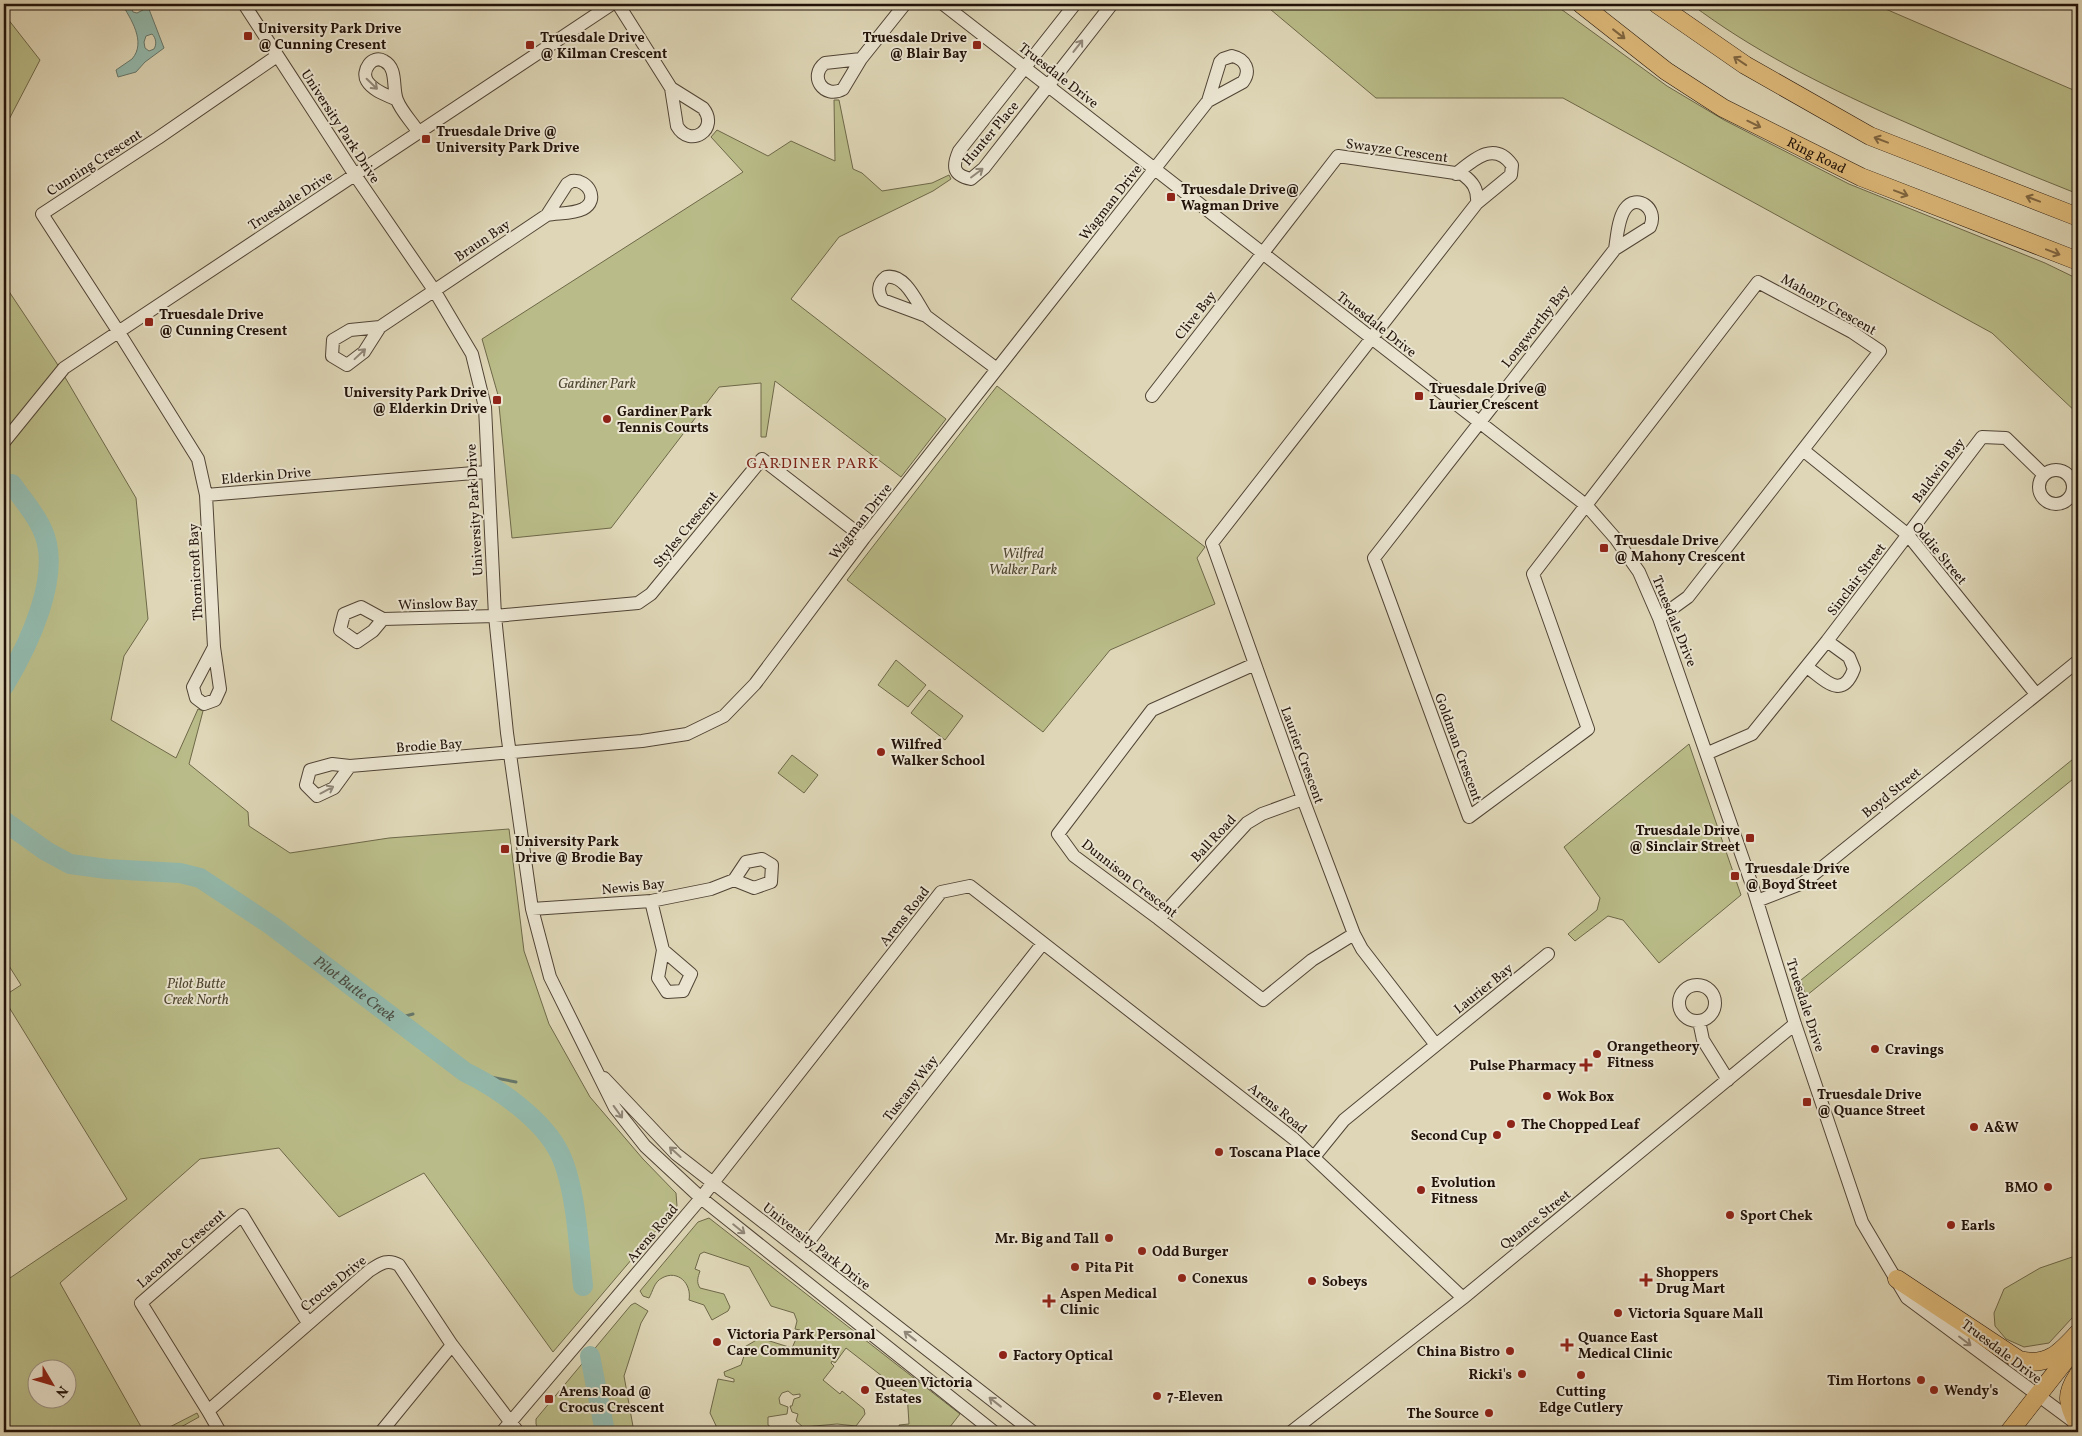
<svg xmlns="http://www.w3.org/2000/svg" width="2082" height="1436" viewBox="0 0 2082 1436" font-family="Vollkorn,serif">
	<style>
		.green { fill: #b9bc88; stroke: #6e6849; fill-rule: evenodd }
		.water { fill: #93b9ac; stroke: #66776b; fill-rule: evenodd }
		.lines { fill: none; stroke-linecap: round; stroke-linejoin: round }
		.stream { stroke: #66776b; stroke-width: 3 }
		.river { stroke: #93b9ac; stroke-width: 20 }
		.minor-casing { stroke: #514435; stroke-width: 14 }
		.highway-casing { stroke: #22130a; stroke-width: 19 }
		.minor { stroke: #eae4d0; stroke-width: 12 }
		.highway { stroke: #dfbb7b; stroke-width: 18 }
		.oneway { stroke: #806742 }
		.oneway2 { stroke: #908677 }
		.poi-dot { fill: #8f2418; stroke: #eae4d0; stroke-width: 2 }
		.labels { text-anchor: middle; stroke-width: 4; stroke-linejoin: round; paint-order: stroke }
		.poi-label { font-size: 14px; font-weight: bold; fill: #22130a; stroke: #eae4d0; text-anchor: start }
		.street-label { font-size: 14px; fill: #22130a; stroke: #eae4d0 }
		.park-label { font-size: 14px; font-style: italic; fill: #4f4630; stroke: #eae4d0 }
		.neighbourhood-label { font-size: 15px; letter-spacing: 1px; fill: #7a1f14; stroke: #eae4d0 }
		.water-label { font-size: 15px; font-style: italic; fill: #4a4d43; stroke: #eae4d0 }
	</style>
	<rect width="100%" height="100%" fill="#ded6b6"/>
	<filter id="stains"><feTurbulence type="fractalNoise" baseFrequency=".004" numOctaves="4"/><feColorMatrix values="0 0 0 0 .2 0 0 0 0 .09 0 0 0 0 .02 0 0 0 .5 -.17"/></filter>
	<radialGradient id="worn" r=".72"><stop offset=".6" stop-color="#630" stop-opacity="0"/><stop offset="1" stop-color="#630" stop-opacity=".3"/></radialGradient>
	<path class="green" d="M1264,4H1554L1667,86L1724,120L1849,184L2045,263L2078,279V414L1992,333L1563,98H1376Z
		M1691,4H1874L2078,92V194C2015,169 1952,143 1889,115C1820,84 1752,50 1691,4Z
		M4,14L40,60L4,129Z
		M834,100H839L853,169L862,173L882,191L932,183L949,175L951,179L933,191L839,237L791,299L946,419L901,477L775,381L766,437H761V383L719,387L611,528L512,538L498,395L482,339L743,172L711,137L717,130L768,156L791,141L835,161Z
		M4,284L56,362L136,498L148,619L124,656L111,720L176,758L198,709L203,711L189,764L248,812L249,826L290,853L389,838L509,829L524,951L549,1024L590,1097L643,1159L676,1193L677,1206L553,1352L424,1173L339,1217L279,1148L200,1159L60,1283L144,1432H4V1282L127,1199L4,999V996L21,985L4,958ZM38,1368H68V1398H38Z
		M997,386L1205,547L1197,558L1215,604L1110,650L1043,732L847,580Z
		M896,660L926,685L908,707L878,685Z
		M929,690L963,716L945,740L911,713Z
		M1689,744L1741,895L1659,963L1623,920L1608,916L1575,941L1568,934L1597,910L1600,898L1564,847Z
		M792,755L818,775L804,793L778,773Z
		M2078,755V775L1806,996L1801,980Z
		M709,1218L960,1414L946,1432H901L899,1425L909,1424L907,1392L896,1387L846,1348L835,1363L832,1361L831,1363L834,1366L823,1380L840,1394L842,1391L864,1409L865,1414L856,1426L837,1424L803,1427L796,1421L798,1414L792,1412L790,1406H792L794,1399L800,1397V1394L793,1395L788,1391L782,1393L779,1398L780,1404L788,1407L787,1414L768,1417V1425L774,1429L772,1432H719L710,1413L718,1379L734,1382V1379L725,1376L724,1372L741,1365L744,1356L741,1349L760,1338L792,1348L800,1330L795,1329L797,1321L794,1313L771,1306L749,1267L704,1252L700,1254L695,1269L700,1271C698,1277 696,1282 700,1288L724,1294L730,1307L728,1311L712,1320L704,1305L689,1300C692,1284 678,1269 662,1278C654,1282 653,1291 649,1298L643,1296L640,1291L698,1222Z
		M2078,1255V1311L2072,1318L2049,1343L2024,1347L2006,1339L1995,1326L1994,1313L2004,1289L2040,1268Z
		M635,1303L648,1311L641,1323L624,1376L634,1432H539L536,1424V1419L631,1305Z
		M197,1413L199,1417L172,1432H160Z"/>
	<path class="water" d="M122,4H129L133,12L137,13L143,10L144,4H147L164,48L145,62L136,72L118,77L116,70C121,66 127,63 132,59C147,42 130,18 122,4ZM152,34C156,38 157,44 154,49L149,51L145,48L144,42L146,36Z"/>
	<g class="lines">
		<path class="stream" d="M371,1000V1007
			M393,1016L402,1017L413,1014
			M465,1072L516,1082"/>
		<g class="river">
			<path d="M4,686C27,648 64,574 42,529C35,513 22,499 12,484"/>
			<path id="s1" d="M4,821L46,851L70,864L107,869L180,873L200,878L271,925L465,1072C498,1088 544,1120 560,1154C576,1187 579,1248 583,1286"/>
			<path d="M590,1356L605,1432"/>
		</g>
		<defs>
			<path id="minor" d="M244,4L355,175L434,290L472,354L485,407L495,616L507,733L532,909L550,977L615,1108L645,1146L701,1198L994,1432
				M618,4L671,88
				M943,4L1587,506L1616,539L1639,572L1659,618L1752,885L1795,1024L1862,1222L1907,1298L2078,1425
				M1075,4L959,151C952,167 953,175 971,179L984,168L1112,4
				M277,56L158,138L42,214L118,331L198,459L206,495L486,472
				M1232,56C1246,59 1251,71 1243,82L1208,101L1220,62L1223,59Z
				M861,59L843,89C824,100 808,76 825,63Z
				M861,59L905,4
				M671,88L703,108C720,129 690,149 677,126Z
				M397,100C387,95 373,91 367,81C361,71 372,54 384,61C398,68 392,88 397,100C401,111 412,122 419,133
				M1456,174C1473,160 1494,140 1512,165L1511,175L1477,203
				M572,181C588,179 600,200 583,209C573,214 558,213 547,215L567,184Z
				M1615,249C1617,237 1618,219 1625,209C1636,193 1659,208 1650,227L1615,249L1374,558L1469,817L1588,729L1533,574L1758,282L1852,332L1880,351L1688,597L1659,618
				M886,277C905,273 917,303 926,316L883,300C877,292 878,283 886,277Z
				M926,316L997,369
				M380,327L350,330L333,340L332,356L347,365L364,352L380,327L547,215
				M1152,396L1338,156L1462,174C1473,182 1478,189 1477,203L1212,543L1303,799L1354,934L1362,949L1436,1045L1344,1120L1314,1157
				M4,442L64,368L612,4
				M1803,450L1908,535L2036,694
				M2039 487a17 17 0 1 1 34 0a17 17 0 1 1-34 0Z
				M206,495L214,647L220,689L215,700L204,704L196,698L193,687L214,647
				M383,619L373,631L357,642L340,630L344,614L361,607L383,619L495,616L638,603L651,594L762,459L864,538
				M1255,664L1152,710L1058,834L1074,856L1159,919L1263,1000L1312,960L1354,934
				M1807,667C1825,680 1842,701 1854,669L1849,657L1827,641
				M1708,753L1752,734L1827,641L1982,437L2006,438L2044,475
				M350,766L334,788L317,796L306,785L310,770L332,764L350,766L642,741L687,734L724,716L755,684L864,538L1208,101
				M651,901L663,950L658,978L667,992L683,991L691,974L663,950
				M1757,901L1803,883L2078,661
				M532,909L651,901L711,889L734,880L746,862L762,859L772,865L771,882L754,888L734,880
				M1159,919L1247,823L1262,814L1303,799
				M1679 1003a18 18 0 1 1 36 0a18 18 0 1 1-36 0Z
				M1699,1021L1703,1040L1728,1080
				M1436,1045L1548,954
				M604,1078L676,1154L1033,1432
				M801,1251L1043,943
				M208,1411L141,1303L242,1215L308,1323
				M220,1432L208,1411L369,1271C380,1264 387,1258 399,1265L452,1345L518,1432
				M381,1432L452,1345
				M502,1432L701,1198L941,892L970,886L1294,1139L1463,1298
				M1291,1432L1463,1298L1795,1024"/>
			<g id="highway">
				<path id="s2" d="M1581,4L1666,71L1723,108L1861,177L2078,261"/>
				<path d="M1657,4L1745,65L1870,136L2078,217"/>
				<path d="M1897,1279L2019,1360C2047,1367 2060,1353 2078,1333"/>
				<path d="M2078,1425C2068,1403 2064,1396 2078,1375"/>
				<path d="M2009,1432L2075,1348"/>
			</g>
		</defs>
		<use href="#minor" class="minor-casing"/>
		<use href="#highway" class="highway-casing"/>
		<use href="#minor" class="minor"/>
		<use href="#highway" class="highway"/>
	</g>
	<defs><path id="oneway-shaft" d="M-6 0H5M1.5-3L5.5 0L1.5 3" fill="none" stroke-width="1.6" stroke-linecap="round" stroke-linejoin="round" transform="scale(1.25)"/></defs>
	<g class="oneway">
		<use href="#oneway-shaft" transform="translate(1619 34) rotate(38)"/>
		<use href="#oneway-shaft" transform="translate(1740 61) rotate(-146)"/>
		<use href="#oneway-shaft" transform="translate(1754 124) rotate(26)"/>
		<use href="#oneway-shaft" transform="translate(1881 140) rotate(-159)"/>
		<use href="#oneway-shaft" transform="translate(1901 193) rotate(21)"/>
		<use href="#oneway-shaft" transform="translate(2033 199) rotate(-159)"/>
		<use href="#oneway-shaft" transform="translate(2053 252) rotate(21)"/>
	</g>
	<g class="oneway2">
		<use href="#oneway-shaft" transform="translate(1078 46) rotate(-52)"/>
		<use href="#oneway-shaft" transform="translate(372 84) rotate(44)"/>
		<use href="#oneway-shaft" transform="translate(977 173) rotate(-37)"/>
		<use href="#oneway-shaft" transform="translate(360 354) rotate(-43)"/>
		<use href="#oneway-shaft" transform="translate(327 790) rotate(-28)"/>
		<use href="#oneway-shaft" transform="translate(618 1112) rotate(54)"/>
		<use href="#oneway-shaft" transform="translate(675 1152) rotate(-138)"/>
		<use href="#oneway-shaft" transform="translate(739 1229) rotate(39)"/>
		<use href="#oneway-shaft" transform="translate(910 1336) rotate(-142)"/>
		<use href="#oneway-shaft" transform="translate(1965 1341) rotate(37)"/>
		<use href="#oneway-shaft" transform="translate(995 1402) rotate(-142)"/>
	</g>
	<g class="poi-dot">
		<rect x="243" y="31" width="10" height="10" rx="2.5"/>
		<rect x="525" y="40" width="10" height="10" rx="2.5"/>
		<rect x="972" y="40" width="10" height="10" rx="2.5"/>
		<rect x="421" y="134" width="10" height="10" rx="2.5"/>
		<rect x="1166" y="192" width="10" height="10" rx="2.5"/>
		<rect x="144" y="317" width="10" height="10" rx="2.5"/>
		<rect x="1414" y="391" width="10" height="10" rx="2.5"/>
		<rect x="492" y="395" width="10" height="10" rx="2.5"/>
		<circle cx="607" cy="419" r="5"/>
		<rect x="1599" y="543" width="10" height="10" rx="2.5"/>
		<circle cx="881" cy="752" r="5"/>
		<rect x="1745" y="833" width="10" height="10" rx="2.5"/>
		<rect x="500" y="844" width="10" height="10" rx="2.5"/>
		<rect x="1730" y="871" width="10" height="10" rx="2.5"/>
		<circle cx="1875" cy="1049" r="5"/>
		<circle cx="1597" cy="1054" r="5"/>
		<path d="M1583.5 1057.5h5v5h5v5h-5v5h-5v-5h-5v-5h5z"/>
		<circle cx="1547" cy="1096" r="5"/>
		<rect x="1802" y="1097" width="10" height="10" rx="2.5"/>
		<circle cx="1511" cy="1124" r="5"/>
		<circle cx="1974" cy="1127" r="5"/>
		<circle cx="1497" cy="1135" r="5"/>
		<circle cx="1219" cy="1152" r="5"/>
		<circle cx="2048" cy="1187" r="5"/>
		<circle cx="1421" cy="1190" r="5"/>
		<circle cx="1730" cy="1215" r="5"/>
		<circle cx="1951" cy="1225" r="5"/>
		<circle cx="1109" cy="1238" r="5"/>
		<circle cx="1142" cy="1251" r="5"/>
		<circle cx="1075" cy="1267" r="5"/>
		<circle cx="1182" cy="1278" r="5"/>
		<path d="M1643.5 1272.5h5v5h5v5h-5v5h-5v-5h-5v-5h5z"/>
		<circle cx="1312" cy="1281" r="5"/>
		<path d="M1046.5 1293.5h5v5h5v5h-5v5h-5v-5h-5v-5h5z"/>
		<circle cx="1618" cy="1313" r="5"/>
		<circle cx="717" cy="1342" r="5"/>
		<path d="M1564.5 1337.5h5v5h5v5h-5v5h-5v-5h-5v-5h5z"/>
		<circle cx="1510" cy="1351" r="5"/>
		<circle cx="1003" cy="1355" r="5"/>
		<circle cx="1522" cy="1374" r="5"/>
		<circle cx="1581" cy="1375" r="5"/>
		<circle cx="1921" cy="1380" r="5"/>
		<circle cx="865" cy="1390" r="5"/>
		<circle cx="1934" cy="1390" r="5"/>
		<circle cx="1157" cy="1396" r="5"/>
		<rect x="544" y="1394" width="10" height="10" rx="2.5"/>
		<circle cx="1489" cy="1413" r="5"/>
	</g>
	<g class="labels">
		<g class="poi-label">
			<text x="258" y="33">University Park Drive<tspan x="258" dy="16">@ Cunning Cresent</tspan></text>
			<text x="540" y="42">Truesdale Drive<tspan x="540" dy="16">@ Kilman Crescent</tspan></text>
			<text x="967" y="42" text-anchor="end">Truesdale Drive<tspan x="967" dy="16">@ Blair Bay</tspan></text>
			<text x="436" y="136">Truesdale Drive @<tspan x="436" dy="16">University Park Drive</tspan></text>
			<text x="1181" y="194">Truesdale Drive@<tspan x="1181" dy="16">Wagman Drive</tspan></text>
			<text x="159" y="319">Truesdale Drive<tspan x="159" dy="16">@ Cunning Cresent</tspan></text>
			<text x="1429" y="393">Truesdale Drive@<tspan x="1429" dy="16">Laurier Crescent</tspan></text>
			<text x="487" y="397" text-anchor="end">University Park Drive<tspan x="487" dy="16">@ Elderkin Drive</tspan></text>
			<text x="617" y="416">Gardiner Park<tspan x="617" dy="16">Tennis Courts</tspan></text>
			<text x="1614" y="545">Truesdale Drive<tspan x="1614" dy="16">@ Mahony Crescent</tspan></text>
			<text x="891" y="749">Wilfred<tspan x="891" dy="16">Walker School</tspan></text>
			<text x="1740" y="835" text-anchor="end">Truesdale Drive<tspan x="1740" dy="16">@ Sinclair Street</tspan></text>
			<text x="515" y="846">University Park<tspan x="515" dy="16">Drive @ Brodie Bay</tspan></text>
			<text x="1745" y="873">Truesdale Drive<tspan x="1745" dy="16">@ Boyd Street</tspan></text>
			<text x="1607" y="1051">Orangetheory<tspan x="1607" dy="16">Fitness</tspan></text>
			<text x="1885" y="1054">Cravings</text>
			<text x="1576" y="1070" text-anchor="end">Pulse Pharmacy</text>
			<text x="1817" y="1099">Truesdale Drive<tspan x="1817" dy="16">@ Quance Street</tspan></text>
			<text x="1557" y="1101">Wok Box</text>
			<text x="1521" y="1129">The Chopped Leaf</text>
			<text x="1984" y="1132">A&amp;W</text>
			<text x="1487" y="1140" text-anchor="end">Second Cup</text>
			<text x="1229" y="1157">Toscana Place</text>
			<text x="1431" y="1187">Evolution<tspan x="1431" dy="16">Fitness</tspan></text>
			<text x="2038" y="1192" text-anchor="end">BMO</text>
			<text x="1740" y="1220">Sport Chek</text>
			<text x="1961" y="1230">Earls</text>
			<text x="1099" y="1243" text-anchor="end">Mr. Big and Tall</text>
			<text x="1152" y="1256">Odd Burger</text>
			<text x="1085" y="1272">Pita Pit</text>
			<text x="1656" y="1277">Shoppers<tspan x="1656" dy="16">Drug Mart</tspan></text>
			<text x="1192" y="1283">Conexus</text>
			<text x="1322" y="1286">Sobeys</text>
			<text x="1060" y="1298">Aspen Medical<tspan x="1060" dy="16">Clinic</tspan></text>
			<text x="1628" y="1318">Victoria Square Mall</text>
			<text x="727" y="1339">Victoria Park Personal<tspan x="727" dy="16">Care Community</tspan></text>
			<text x="1578" y="1342">Quance East<tspan x="1578" dy="16">Medical Clinic</tspan></text>
			<text x="1500" y="1356" text-anchor="end">China Bistro</text>
			<text x="1013" y="1360">Factory Optical</text>
			<text x="1512" y="1379" text-anchor="end">Ricki's</text>
			<text x="1911" y="1385" text-anchor="end">Tim Hortons</text>
			<text x="875" y="1387">Queen Victoria<tspan x="875" dy="16">Estates</tspan></text>
			<text x="1944" y="1395">Wendy's</text>
			<text x="559" y="1396">Arens Road @<tspan x="559" dy="16">Crocus Crescent</tspan></text>
			<text x="1581" y="1396" text-anchor="middle">Cutting<tspan x="1581" dy="16">Edge Cutlery</tspan></text>
			<text x="1167" y="1401">7-Eleven</text>
			<text x="1479" y="1418" text-anchor="end">The Source</text>
		</g>
		<g class="street-label">
			<text transform="translate(1059 75) rotate(38)" y="5">Truesdale Drive</text>
			<text transform="translate(341 126) rotate(57)" y="5">University Park Drive</text>
			<text transform="translate(990 133) rotate(-50)" y="5">Hunter Place</text>
			<text transform="translate(1397 150) rotate(8)" y="5">Swayze Crescent</text>
			<text dy="5" stroke="none"><textPath href="#s2" startOffset="281">Ring Road</textPath></text>
			<text transform="translate(94 162) rotate(-33)" y="5">Cunning Crescent</text>
			<text transform="translate(290 200) rotate(-33)" y="5">Truesdale Drive</text>
			<text transform="translate(1110 202) rotate(-52)" y="5">Wagman Drive</text>
			<text transform="translate(482 240) rotate(-34)" y="5">Braun Bay</text>
			<text transform="translate(1829 304) rotate(30)" y="5">Mahony Crescent</text>
			<text transform="translate(1195 315) rotate(-52)" y="5">Clive Bay</text>
			<text transform="translate(1377 324) rotate(38)" y="5">Truesdale Drive</text>
			<text transform="translate(1535 326) rotate(-52)" y="5">Longworthy Bay</text>
			<text transform="translate(1938 470) rotate(-53)" y="5">Baldwin Bay</text>
			<text transform="translate(266 475) rotate(-5)" y="5">Elderkin Drive</text>
			<text transform="translate(474 510) rotate(-93)" y="5">University Park Drive</text>
			<text transform="translate(860 521) rotate(-52)" y="5">Wagman Drive</text>
			<text transform="translate(685 529) rotate(-51)" y="5">Styles Crescent</text>
			<text transform="translate(1940 553) rotate(50)" y="5">Oddie Street</text>
			<text transform="translate(195 572) rotate(-93)" y="5">Thornicroft Bay</text>
			<text transform="translate(1856 579) rotate(-53)" y="5">Sinclair Street</text>
			<text transform="translate(438 603) rotate(-2)" y="5">Winslow Bay</text>
			<text transform="translate(1675 621) rotate(68)" y="5">Truesdale Drive</text>
			<text transform="translate(429 745) rotate(-4)" y="5">Brodie Bay</text>
			<text transform="translate(1459 747) rotate(70)" y="5">Goldman Crescent</text>
			<text transform="translate(1303 755) rotate(70)" y="5">Laurier Crescent</text>
			<text transform="translate(1891 792) rotate(-39)" y="5">Boyd Street</text>
			<text transform="translate(1213 838) rotate(-47)" y="5">Ball Road</text>
			<text transform="translate(1130 878) rotate(38)" y="5">Dunnison Crescent</text>
			<text transform="translate(633 886) rotate(-6)" y="5">Newis Bay</text>
			<text transform="translate(904 916) rotate(-52)" y="5">Arens Road</text>
			<text transform="translate(1483 988) rotate(-39)" y="5">Laurier Bay</text>
			<text transform="translate(1806 1005) rotate(72)" y="5">Truesdale Drive</text>
			<text transform="translate(910 1088) rotate(-52)" y="5">Tuscany Way</text>
			<text transform="translate(1278 1108) rotate(39)" y="5">Arens Road</text>
			<text transform="translate(1535 1219) rotate(-39)" y="5">Quance Street</text>
			<text transform="translate(652 1233) rotate(-50)" y="5">Arens Road</text>
			<text transform="translate(817 1246) rotate(38)" y="5">University Park Drive</text>
			<text transform="translate(181 1248) rotate(-41)" y="5">Lacombe Crescent</text>
			<text transform="translate(333 1283) rotate(-39)" y="5">Crocus Drive</text>
			<text transform="translate(2002 1351) rotate(37)" y="5">Truesdale Drive</text>
		</g>
		<g class="park-label">
			<text x="597" y="388">Gardiner Park</text>
			<text x="1023" y="558">Wilfred<tspan x="1023" dy="16">Walker Park</tspan></text>
			<text x="196" y="988">Pilot Butte<tspan x="196" dy="16">Creek North</tspan></text>
		</g>
		<g class="neighbourhood-label">
			<text x="813" y="468">GARDINER PARK</text>
		</g>
		<g class="water-label">
			<text dy="5" stroke="none"><textPath href="#s1" startOffset="400">Pilot Butte Creek</textPath></text>
		</g>
	</g>
	<rect width="2082" height="1436" fill="none" stroke="#ded6b6" stroke-width="20"/>
	<rect x="5" y="5" width="2072" height="1426" fill="none" stroke="#22130a" stroke-width="2.5"/>
	<rect x="10" y="10" width="2062" height="1416" fill="none" stroke="#22130a"/>
	<g transform="translate(52 1384) rotate(128)"><circle r="24" fill="#eae4d0" stroke="#9a9081"/>
	<path d="M0-4L9 19L0 12L-9 19Z" fill="#8f2418"/>
	<text y="-8" font-size="14" font-weight="bold" text-anchor="middle" fill="#22130a">N</text>
	</g>
	<rect width="100%" height="100%" filter="url(#stains)"/>
	<rect width="100%" height="100%" fill="url(#worn)"/>
</svg>
